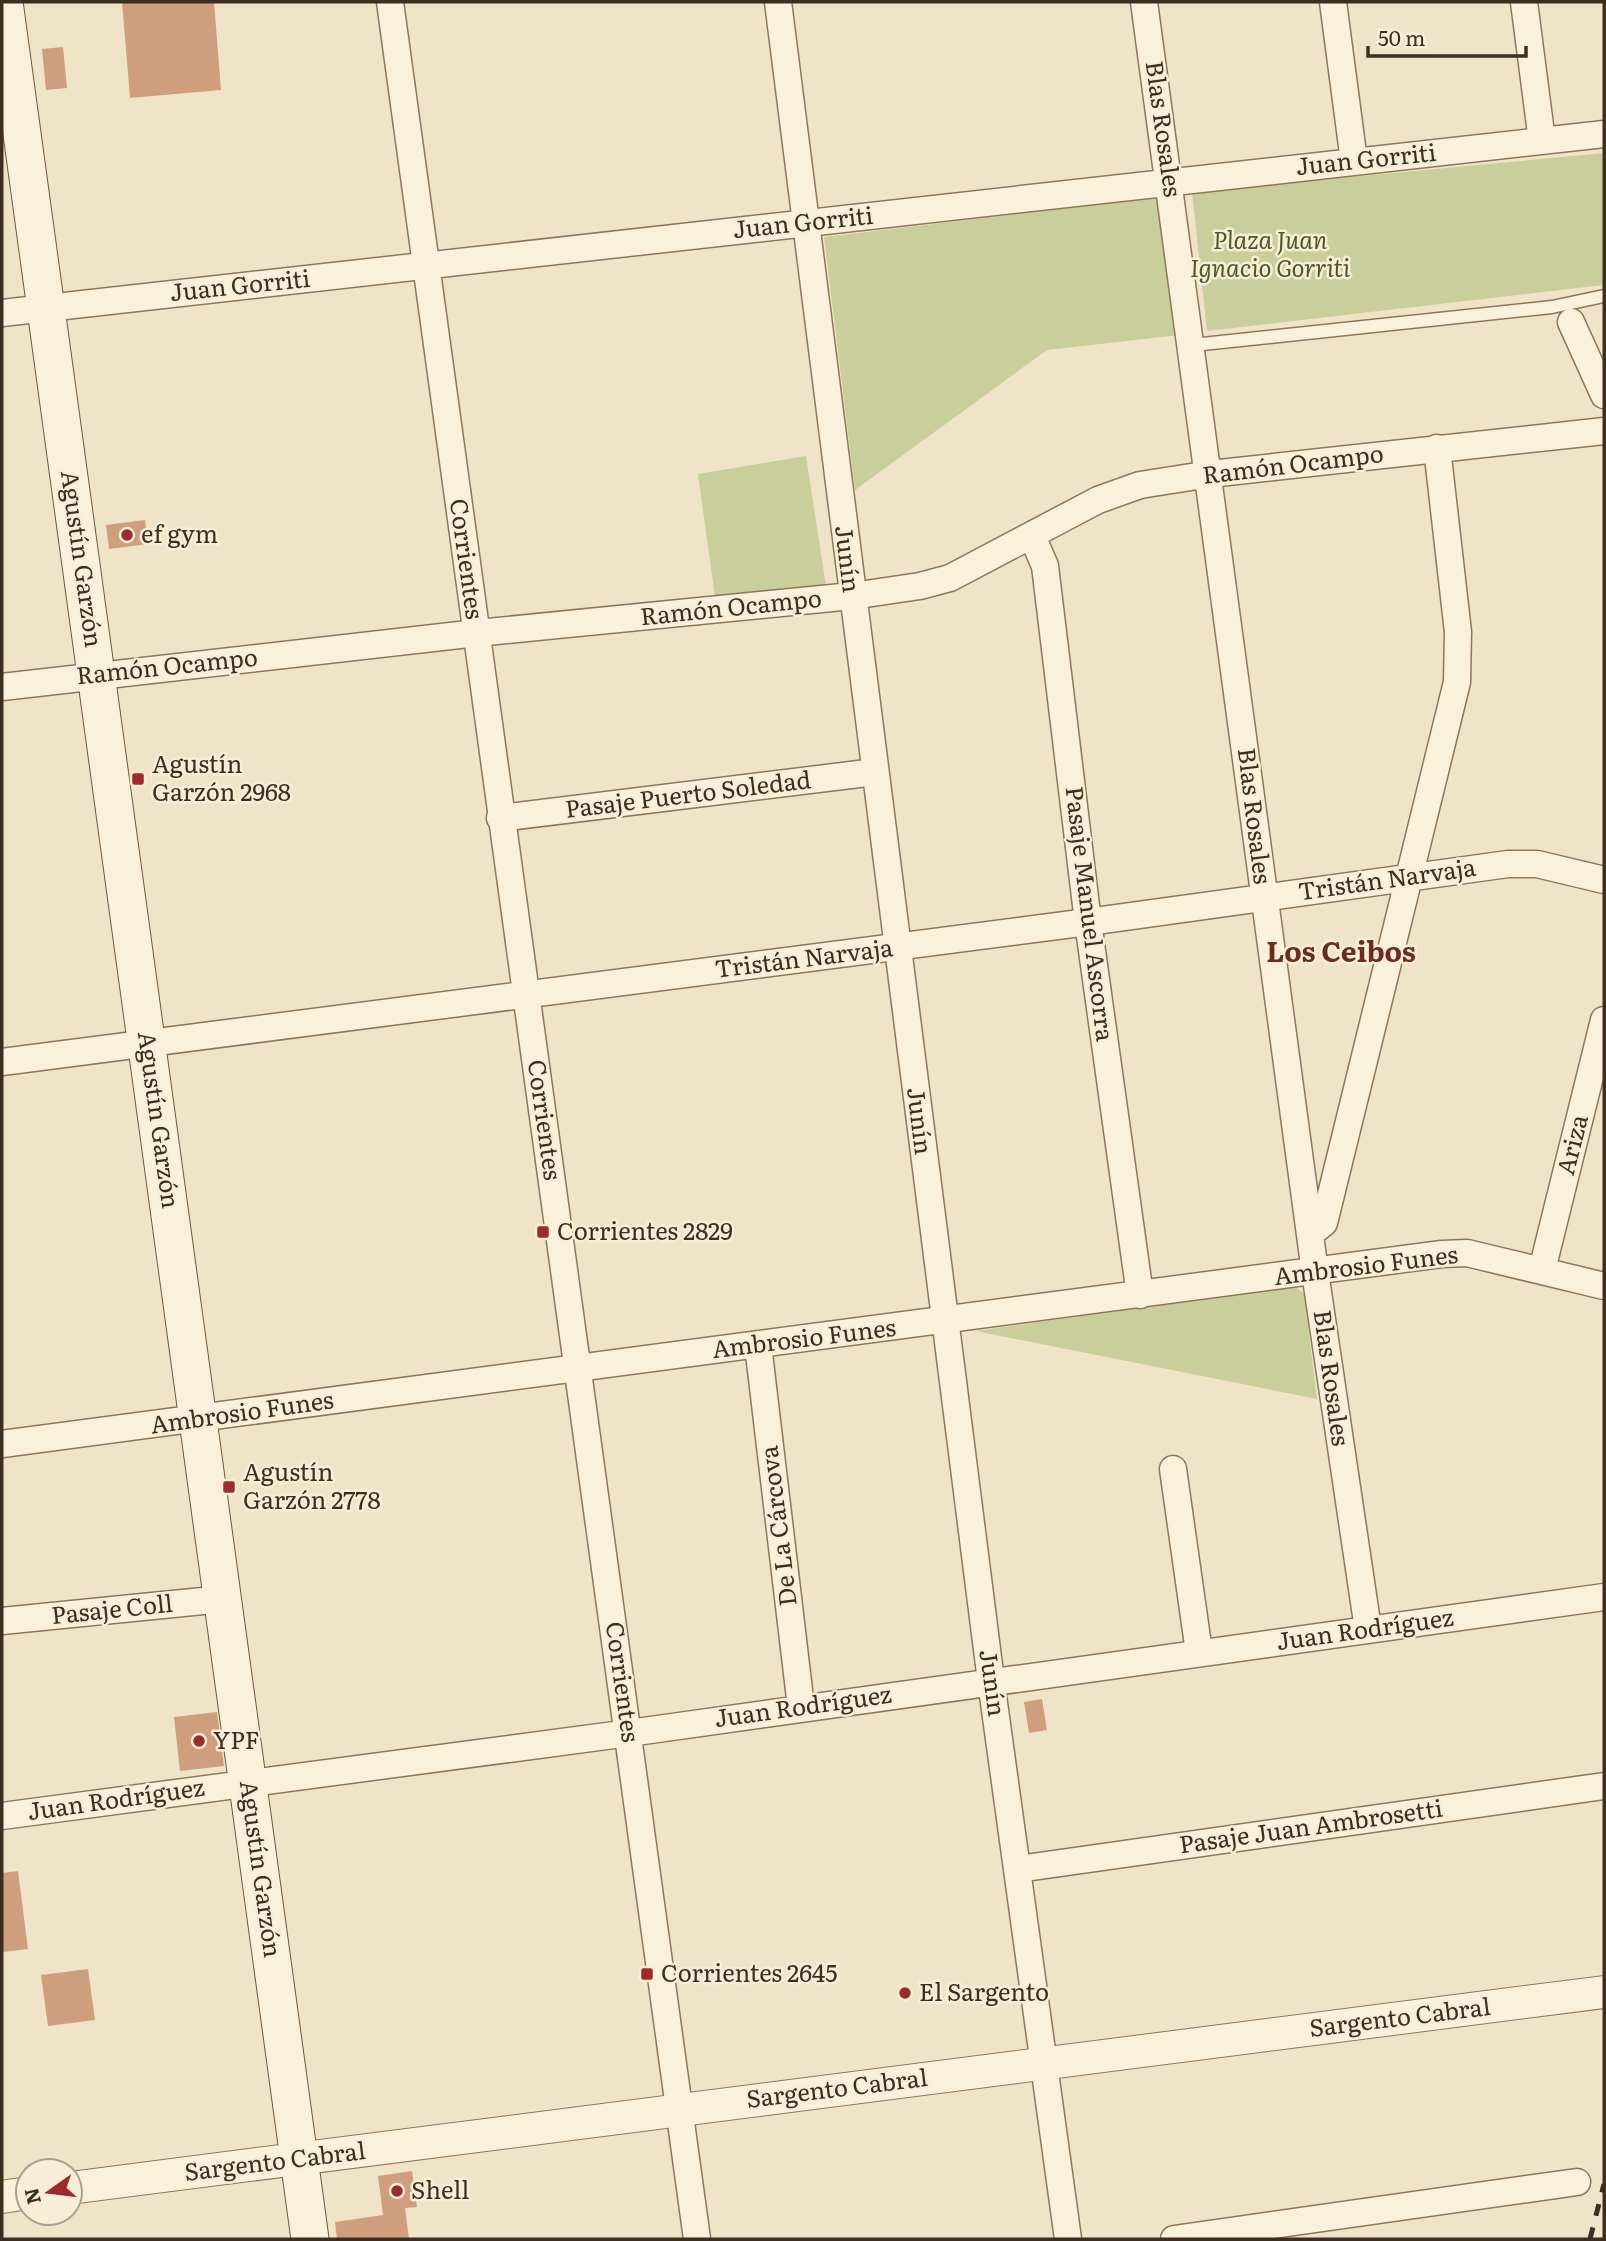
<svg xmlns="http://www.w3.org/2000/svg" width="1606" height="2241" viewBox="0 0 1606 2241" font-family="Literata,serif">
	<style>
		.green { fill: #c9cf9b }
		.building { fill: #cf9f7d }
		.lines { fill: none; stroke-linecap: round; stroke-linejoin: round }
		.service-casing { stroke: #8d765c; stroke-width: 15 }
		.minor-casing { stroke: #8d765c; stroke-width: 29 }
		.tertiary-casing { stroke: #8d765c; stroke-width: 34 }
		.secondary-casing { stroke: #6f573f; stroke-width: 39 }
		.service { stroke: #faf1dc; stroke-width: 12 }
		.minor { stroke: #faf1dc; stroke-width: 26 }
		.tertiary { stroke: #faf1dc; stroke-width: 32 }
		.secondary { stroke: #faf1dc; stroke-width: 37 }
		.rail { stroke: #3d2e20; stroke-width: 5; stroke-dasharray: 12 12; stroke-linecap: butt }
		.poi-dot { fill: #9e2a2b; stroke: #f7eed8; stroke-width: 2.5 }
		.labels { text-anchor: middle; stroke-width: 5; stroke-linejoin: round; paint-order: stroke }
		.street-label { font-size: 24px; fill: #3d2e20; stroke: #f7eed8 }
		.park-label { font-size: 24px; font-style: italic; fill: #4d5a26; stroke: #f7eed8 }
		.poi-label { font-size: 24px; fill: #3d2e20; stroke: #f7eed8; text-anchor: start }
		.quarter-label { font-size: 28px; font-weight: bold; fill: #6b2e1e; stroke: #f7eed8 }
	</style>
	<rect width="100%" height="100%" fill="#f0e4c8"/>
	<path class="green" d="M1604,153V285L1207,331L1192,192Z
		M1162,197L1180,335L1047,350L855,490L824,237Z
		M806,456L826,586L715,597L698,474Z
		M1295,1286L1304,1294L1317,1399L976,1331Z"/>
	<path class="building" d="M122,2H214L221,90L130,98Z
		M63,47L67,88L46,90L42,49Z
		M145,520L148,544L109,549L106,525Z
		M1042,1699L1047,1730L1029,1733L1024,1702Z
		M217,1712L224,1766L180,1771L174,1717Z
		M18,1871L28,1949L3,1952L2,1873Z
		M88,1969L95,2020L48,2026L41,1975Z
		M412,2171L417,2207L405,2208L409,2239H337L335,2222L383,2215L378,2176Z"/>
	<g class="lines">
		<defs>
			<path id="service" d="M1193,345L1552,307L1604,296"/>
			<path id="minor" d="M390,2L697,2239
				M778,2L991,1681L1068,2239
				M1144,2L1315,1272L1368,1629
				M1333,2L1354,161
				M1524,2L1542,141
				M2,313L1604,134
				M1571,322L1604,395
				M1032,536L1045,566L1088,922L1140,1295
				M2,687L477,633L852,596L920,586L950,578L1098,500L1140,485L1210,474L1604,431
				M500,818L875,772
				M2,1062L1088,922L1508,864H1537L1604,880
				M1311,1233L1324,1223L1457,682L1458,632L1437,448
				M1542,1270L1604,1020
				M758,1345L801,1707
				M2,1444L1442,1254L1467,1253L1604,1286
				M1173,1469L1199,1652
				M2,1621L223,1599
				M2,1816L629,1733L1604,1597
				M1018,1869L1604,1786
				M1174,2239L1577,2182"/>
			<path id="tertiary" d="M70,2188L1604,1992
				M2,2197L28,2193"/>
			<path id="secondary" d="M4,2L310,2239"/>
		</defs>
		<use href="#service" class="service-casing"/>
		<use href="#minor" class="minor-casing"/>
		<use href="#tertiary" class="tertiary-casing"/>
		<use href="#secondary" class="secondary-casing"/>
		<use href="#service" class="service"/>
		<use href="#minor" class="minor"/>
		<use href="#tertiary" class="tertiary"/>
		<use href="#secondary" class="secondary"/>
		<path class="rail" d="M1590,2239L1604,2184"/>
	</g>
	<g class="poi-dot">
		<circle cx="127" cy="535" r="7"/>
		<rect x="131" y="772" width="14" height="14" rx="3.5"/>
		<rect x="536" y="1225" width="14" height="14" rx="3.5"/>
		<rect x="222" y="1480" width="14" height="14" rx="3.5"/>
		<circle cx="199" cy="1741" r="7"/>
		<rect x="640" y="1967" width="14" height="14" rx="3.5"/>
		<circle cx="905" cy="1993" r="7"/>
		<circle cx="397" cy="2191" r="7"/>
	</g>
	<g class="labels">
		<g class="street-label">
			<text transform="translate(1163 129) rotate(82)" y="8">Blas Rosales</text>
			<text transform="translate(1366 160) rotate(-6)" y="8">Juan Gorriti</text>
			<text transform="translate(803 223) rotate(-6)" y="8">Juan Gorriti</text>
			<text transform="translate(240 286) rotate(-6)" y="8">Juan Gorriti</text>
			<text transform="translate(1293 465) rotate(-7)" y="8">Ramón Ocampo</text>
			<text transform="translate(81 559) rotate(82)" y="8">Agustín Garzón</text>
			<text transform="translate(466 559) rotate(82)" y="8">Corrientes</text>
			<text transform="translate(847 559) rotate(83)" y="8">Junín</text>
			<text transform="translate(731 608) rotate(-6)" y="8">Ramón Ocampo</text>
			<text transform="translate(167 667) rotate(-6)" y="8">Ramón Ocampo</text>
			<text transform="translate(688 795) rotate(-7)" y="8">Pasaje Puerto Soledad</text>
			<text transform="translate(1254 816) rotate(83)" y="8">Blas Rosales</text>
			<text transform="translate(1387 880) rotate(-8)" y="8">Tristán Narvaja</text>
			<text transform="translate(1089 914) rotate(83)" y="8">Pasaje Manuel Ascorra</text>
			<text transform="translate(804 959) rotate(-7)" y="8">Tristán Narvaja</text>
			<text transform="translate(158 1120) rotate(82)" y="8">Agustín Garzón</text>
			<text transform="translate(544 1120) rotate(82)" y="8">Corrientes</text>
			<text transform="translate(919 1121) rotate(83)" y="8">Junín</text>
			<text transform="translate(1573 1145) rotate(-76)" y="8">Ariza</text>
			<text transform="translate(1366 1266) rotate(-7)" y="8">Ambrosio Funes</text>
			<text transform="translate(804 1339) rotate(-7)" y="8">Ambrosio Funes</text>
			<text transform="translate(1331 1378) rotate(82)" y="8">Blas Rosales</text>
			<text transform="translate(242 1413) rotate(-8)" y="8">Ambrosio Funes</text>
			<text transform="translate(779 1526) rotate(-97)" y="8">De La Cárcova</text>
			<text transform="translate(112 1610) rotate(-6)" y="8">Pasaje Coll</text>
			<text transform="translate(1365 1630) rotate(-8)" y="8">Juan Rodríguez</text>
			<text transform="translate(622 1682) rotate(82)" y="8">Corrientes</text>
			<text transform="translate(992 1683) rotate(82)" y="8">Junín</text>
			<text transform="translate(803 1707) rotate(-8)" y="8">Juan Rodríguez</text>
			<text transform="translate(116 1800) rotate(-8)" y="8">Juan Rodríguez</text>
			<text transform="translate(1311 1827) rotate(-8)" y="8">Pasaje Juan Ambrosetti</text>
			<text transform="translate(260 1869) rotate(82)" y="8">Agustín Garzón</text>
			<text transform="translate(1400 2018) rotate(-7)" y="8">Sargento Cabral</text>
			<text transform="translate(837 2089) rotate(-7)" y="8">Sargento Cabral</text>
			<text transform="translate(275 2162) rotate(-7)" y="8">Sargento Cabral</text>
		</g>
		<g class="park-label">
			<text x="1270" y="249">Plaza Juan<tspan x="1270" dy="28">Ignacio Gorriti</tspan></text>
		</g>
		<g class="poi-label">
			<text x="141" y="543">ef gym</text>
			<text x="152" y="773">Agustín<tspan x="152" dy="28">Garzón 2968</tspan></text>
			<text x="557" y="1240">Corrientes 2829</text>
			<text x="243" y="1481">Agustín<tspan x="243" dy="28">Garzón 2778</tspan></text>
			<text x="213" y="1749">YPF</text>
			<text x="661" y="1982">Corrientes 2645</text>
			<text x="919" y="2001">El Sargento</text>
			<text x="411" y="2199">Shell</text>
		</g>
		<g class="quarter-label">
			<text x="1341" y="962">Los Ceibos</text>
		</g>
	</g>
	<rect width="1606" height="2241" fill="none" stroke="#3d2e20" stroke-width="7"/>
	<g transform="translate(49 2192) rotate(256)"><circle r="33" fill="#f7eed8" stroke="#ada18e" stroke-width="2"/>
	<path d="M0-5L12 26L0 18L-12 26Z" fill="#9e2a2b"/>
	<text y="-10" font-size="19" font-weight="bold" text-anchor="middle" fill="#3d2e20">N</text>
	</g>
	<path d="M1368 46v10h158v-10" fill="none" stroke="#3d2e20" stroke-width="3.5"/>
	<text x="1378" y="46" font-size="21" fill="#3d2e20" stroke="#f7eed8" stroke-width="5" paint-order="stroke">50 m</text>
</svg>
